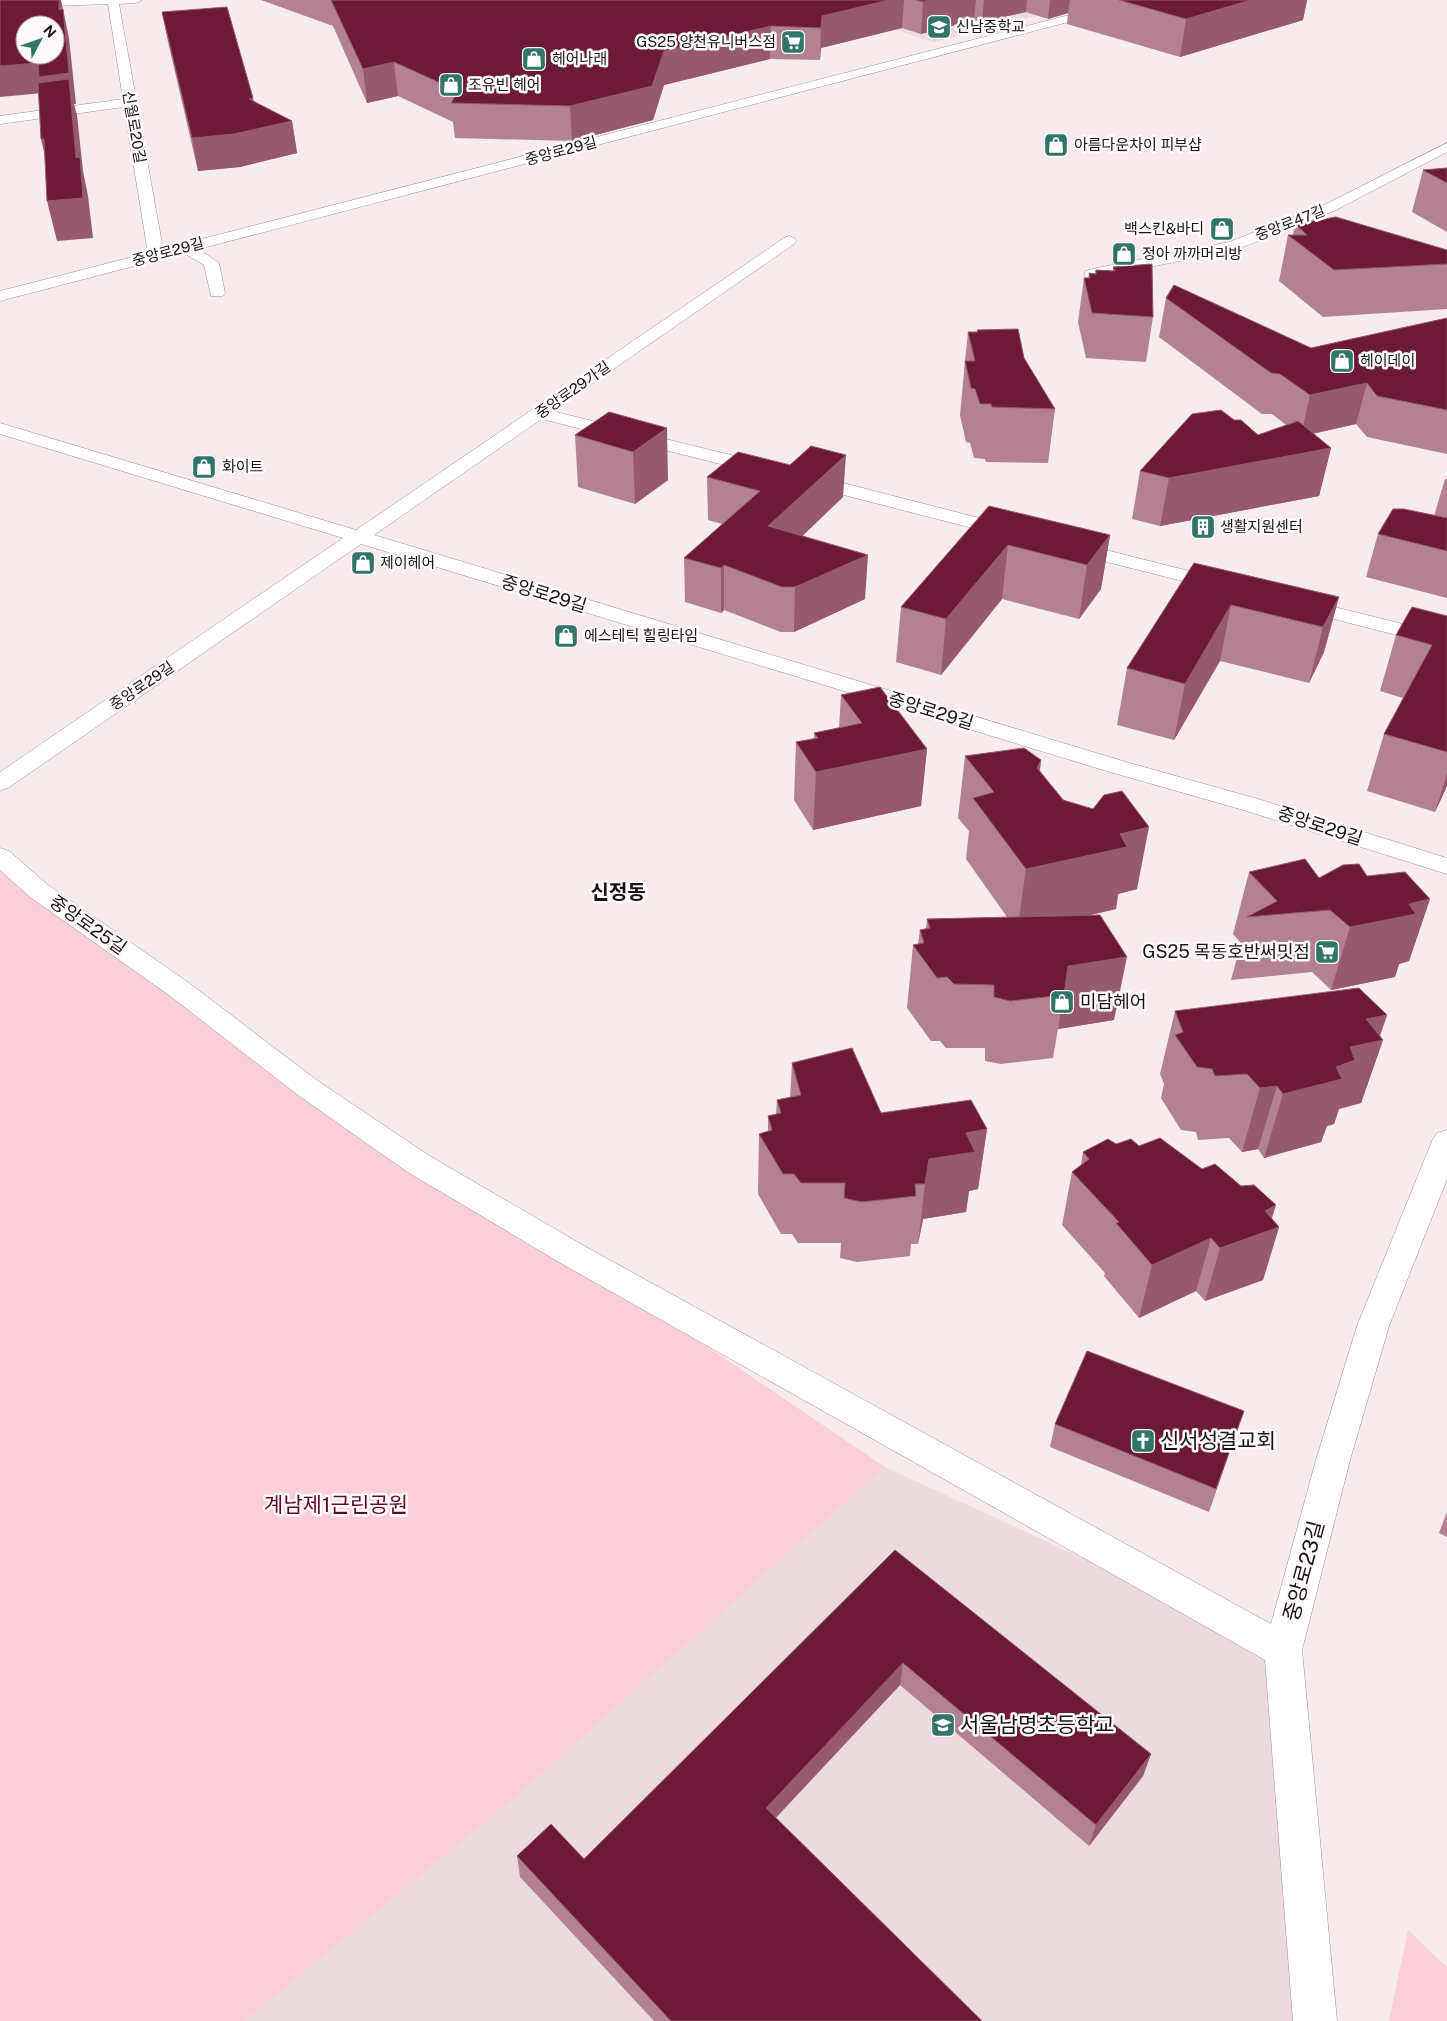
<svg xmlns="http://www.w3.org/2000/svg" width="1447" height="2021" viewBox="0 0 1447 2021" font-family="'Public Sans','Noto Sans KR',sans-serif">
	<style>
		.built { fill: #eddade }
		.green { fill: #fbcfd9 }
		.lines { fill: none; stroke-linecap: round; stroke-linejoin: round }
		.minor-casing { stroke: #9d9294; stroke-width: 1 }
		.tertiary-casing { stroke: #9d9294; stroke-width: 1 }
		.minor { fill: #fff; fill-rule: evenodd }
		.tertiary { fill: #fff; fill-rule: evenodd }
		.wall { fill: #b28292 }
		.shaded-wall { fill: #96596e }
		.building { fill: #6c1a37; stroke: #96596e; fill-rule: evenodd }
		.labels { text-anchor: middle; stroke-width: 5; stroke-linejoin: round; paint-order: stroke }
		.far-poi-label { font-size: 15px; fill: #181415; stroke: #fffafb; text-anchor: start }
		.far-street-label { font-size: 15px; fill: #181415; stroke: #fffafb }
		.street-label { font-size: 18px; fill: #181415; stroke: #fffafb }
		.poi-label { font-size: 18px; fill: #181415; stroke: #fffafb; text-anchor: end }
		.quarter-label { font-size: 20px; font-weight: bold; fill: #181415; stroke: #fffafb }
		.near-poi-label { font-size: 21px; fill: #181415; stroke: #fffafb; text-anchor: start }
		.near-park-label { font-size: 21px; fill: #5e092c; stroke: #fffafb }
		.near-street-label { font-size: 21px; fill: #181415; stroke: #fffafb }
	</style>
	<rect width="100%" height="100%" fill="#f7ebed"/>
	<path class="built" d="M840,0H1090L1091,2L934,42L840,13Z
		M885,1467L1283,1650L1315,2021H245L512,1800Z"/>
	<path class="green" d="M0,850L179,989L885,1467L512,1800L245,2021H0Z
		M1408,1930L1447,1967V2021H1389Z"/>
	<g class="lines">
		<defs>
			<path id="minor" d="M44,0H142L136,3L119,4L163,249L1108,5L1105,0H1117L1120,7L1118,9L199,249L219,263L225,293L223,296H211L204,265L184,253L0,301V291L148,253L124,107L0,124V116L123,99L108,4L0,8V2Z
				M1447,143V152L1334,211L1238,249L1092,279L1086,277L1084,274L1086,271L1092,269L1229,242L1324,205Z
				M789,236L794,238L797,241L794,244L374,535L1126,762L1258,799L1447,858V874L1240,809L1110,772L361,544L8,788L0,790V772L343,538L0,434V423L356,530L784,238Z
				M0,848L9,851L48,885L189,983L318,1081L428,1155L586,1247L1271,1624L1316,1460L1357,1326L1432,1141L1437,1133L1447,1130V1179L1389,1326L1350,1460L1302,1650L1337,2021H1293L1265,1660L564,1265L406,1171L298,1095L169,995L30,897L0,870Z"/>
			<path id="tertiary" d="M540,408L771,465L773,469L771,473L764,475L534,417L531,413L534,409Z
				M808,474L1018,528L1021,532L1018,536L1011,538L801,484L799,480L801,476Z
				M1070,541L1229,581L1232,585L1229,589L1222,591L1063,551L1060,547L1063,543Z
				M1298,598L1447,635V648L1291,608L1288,604L1291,600Z"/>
		</defs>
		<use href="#minor" class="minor-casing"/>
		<use href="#tertiary" class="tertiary-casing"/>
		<use href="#minor" class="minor"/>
		<use href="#tertiary" class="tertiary"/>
	</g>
	<path class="wall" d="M261,0H1307L1303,20L1180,57L1067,24L1068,13L1048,19L1026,12L982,22L974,20L921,34L902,28L821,48L820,60L770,59L664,85L653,120L572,141L455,138L453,122L398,96L367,103L333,26Z
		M162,12L253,101L292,121L297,153L240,167L198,171L168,42Z
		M1447,168V232L1412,212L1423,170Z
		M1295,224L1447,250V309L1323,317L1279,281L1288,235H1293Z
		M1113,267L1153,317L1146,362L1086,358L1078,322L1084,278H1088L1089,273L1095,274L1096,270L1113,271Z
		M1166,298L1311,348L1447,318V454L1367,437L1356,424L1313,434L1331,448L1319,496L1160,526L1132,519L1140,471L1258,435L1286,425L1272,414H1262L1159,337Z
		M977,330L1024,358L1055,409L1048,463L986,462L985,459L974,458L970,443L966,442L960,415L965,361L968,332H977Z
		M609,412L668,480L635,504L578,487L575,435Z
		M707,477L843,497L802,536L865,599L794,632H781L724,610L721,613L685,602L684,558L722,524L708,520Z
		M1445,479H1447V598L1366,577L1378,534L1434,516Z
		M989,506L1110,535L1101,589L1079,619L1002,599L941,675L896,662L901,607Z
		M1194,563L1339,597L1324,652L1309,683L1220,661L1174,740L1117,725L1127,668Z
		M1447,616V786L1435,812L1367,791L1384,734L1403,698L1380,691L1396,635Z
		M841,695L927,749L921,806L813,830L794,800L796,742L814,739V733L839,728Z
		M965,756L1041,760L1040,771L1137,889L1118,894L1116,909L1090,915L1114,1020L1058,1029L1053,1058L1001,1064L985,1061V1048H946L940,1041H931L907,1008L913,945L918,944L920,930L926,929L927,919L1007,917L966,859L969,831L958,818Z
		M1249,872L1319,878L1367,876L1430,899L1409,961L1399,964L1395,977L1331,990L1312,972L1231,980L1241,943L1233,934Z
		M1175,1011L1387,1015L1380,1036L1383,1040L1361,1103L1339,1109L1334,1124L1327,1126L1321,1142L1264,1158L1258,1149L1242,1152L1229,1138L1198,1140L1196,1132L1181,1130L1161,1098L1164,1084L1160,1074Z
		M792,1063L881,1113L987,1129L978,1189L969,1191L966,1212L923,1219L918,1244H911L910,1256L857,1262L840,1258L841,1243H798L792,1234H781L758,1194L759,1134L768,1131V1116L776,1114L777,1100L790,1098Z
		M1116,1144L1139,1146L1202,1169L1272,1218L1279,1227L1263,1280L1205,1301L1196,1291L1139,1318L1104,1276L1105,1273L1062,1225L1072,1172L1081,1165L1083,1152Z
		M1055,1424L1236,1434L1209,1512L1050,1447Z
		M1447,1512V1537L1439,1533Z
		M895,1550L1151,1754L1143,1776L1089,1846L900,1685L776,1818L982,2021H654L520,1877L517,1856L584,1859Z"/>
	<path class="shaded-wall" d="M59,0H61L69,38L76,104H74L77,115L83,171L88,196L93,238L57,241L47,201L43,93L0,97V66L59,10Z
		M889,0H904L902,28L821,48L820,60L821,28L822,16Z
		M931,0H976L974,20L921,34L923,2Z
		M984,0H1027L1026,12L982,22Z
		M1050,0H1070L1068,13L1048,19Z
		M1251,0H1307L1303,20L1180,57L1186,19Z
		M771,26L770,59L664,85L653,120L572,141L570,106L664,51Z
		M394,62L398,96L367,103L363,69Z
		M253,98L258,129L292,121L297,153L240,167L198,171L192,138L249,99Z
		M41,139H44L50,177Z
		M1367,383L1356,424L1301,436L1310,395Z
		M667,428L668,480L635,504L633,452Z
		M1331,448L1319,496L1160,526L1169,478Z
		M846,455L843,497L767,570L768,526Z
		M1110,535L1101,589L1079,619L1087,565Z
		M1008,545L1002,599L941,675L946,619Z
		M868,555L865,599L794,632L795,587Z
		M724,565V610L721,613V568Z
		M1339,597L1324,652L1309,683L1323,627Z
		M1231,605L1220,661L1174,740L1185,684Z
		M927,749L921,806L813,830L816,772Z
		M1041,760L1033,821L1037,768Z
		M1447,774V786L1435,812Z
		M1149,827L1137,889L1118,894L1116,909L1017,932L1026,869L1120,834Z
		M1430,899L1409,961L1399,964L1395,977L1331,990L1350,927L1409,904Z
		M1127,957L1114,1020L1058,1029L1068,966Z
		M1387,1015L1378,1041L1383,1040L1361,1103L1339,1109L1334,1124L1327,1126L1321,1142L1264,1158L1283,1094L1336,1067L1350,1047L1366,1019Z
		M1277,1086L1258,1149L1242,1152L1260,1088Z
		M987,1129L978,1189L969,1191L966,1212L923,1219L918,1244L925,1184L929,1159L966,1133Z
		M1276,1205L1268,1231L1279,1227L1263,1280L1205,1301L1220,1248L1265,1211Z
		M1211,1238L1196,1291L1139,1318L1152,1265Z
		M903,1663L900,1685L765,1829L766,1808Z
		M1151,1754L1143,1776L1089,1846L1096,1825Z"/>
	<path class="building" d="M0,0H59V10L63,9L69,73L39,77L38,63L0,66ZM25,25H55V55H25Z
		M331,0H889L822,16L821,28L771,26L664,51L652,86L570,106L451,103L458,91L394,62L363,69Z
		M916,0H931L923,2Z
		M1119,0H1251L1186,19Z
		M227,7L253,98L249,99L292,121L234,134L192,138L162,12Z
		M69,79L76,158L80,157L83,198L47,201L44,139H41L38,83Z
		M1447,168V183L1423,170Z
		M1336,217L1447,250V264L1334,270L1288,235H1307L1295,224Z
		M1152,264L1153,317L1092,313L1084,278H1090L1089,273L1096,274V270L1115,271L1113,267Z
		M1174,285L1311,348L1447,318V410L1377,396L1367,383L1310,395L1280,374L1271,373L1166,298Z
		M1018,329L1024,358L1055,409L992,407L991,404H980L975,389L971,388L965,361H975L968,332H978L977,330Z
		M1221,410L1234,420H1241L1258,435L1298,421L1331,448L1169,478L1140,471L1192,414Z
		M609,412L667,428L633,452L575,435Z
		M811,446L846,455L768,526L868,555L795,587H782L724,565L721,568L684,558L760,491L707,477L738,452L790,465Z
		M989,506L1110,535L1087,565L1008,545L946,619L901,607Z
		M1393,509H1404L1447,518V551L1378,534Z
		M1194,563L1339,597L1323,627L1231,605L1185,684L1127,668Z
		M1412,607L1447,616V752L1384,734L1432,645L1396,635Z
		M880,687L927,749L816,772L796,742L818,738L814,733L862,723L841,695Z
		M1024,748L1041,760L1037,768L1063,800L1093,809L1104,795L1122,791L1149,827L1120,834L1127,847L1026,869L973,798L994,792L965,756Z
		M1305,859L1319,878L1343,865L1359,864L1367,876L1405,872L1430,899L1409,904L1416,914L1350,927L1330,910L1247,917L1277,901L1249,872Z
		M1100,915L1127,957L1068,966L1064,995L1010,1001L994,997V985L954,984L947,977L937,978L913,945L924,943L920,930L930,928L927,919Z
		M1359,988L1387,1015L1366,1019L1383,1040L1350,1047L1355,1060L1336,1067L1342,1079L1283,1094L1277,1086L1260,1088L1247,1074L1215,1076L1212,1069L1197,1067L1175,1035L1183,1032L1175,1011Z
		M852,1048L881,1113L971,1100L987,1129L966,1133L975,1152L929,1159L925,1184H915L916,1196L862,1202L844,1198L845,1183H801L794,1174H783L759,1134L772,1130L768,1116L781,1113L777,1100L801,1095L792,1063Z
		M1160,1138L1202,1169L1215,1164L1241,1186L1254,1185L1276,1205L1265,1211L1279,1227L1220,1248L1211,1238L1152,1265L1116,1223L1119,1222L1072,1172L1089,1159L1083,1152L1108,1139L1116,1144L1131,1139L1139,1146Z
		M1087,1351L1244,1411L1216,1489L1055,1424Z
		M895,1550L1151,1754L1096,1825L903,1663L766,1808L982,2021H671L517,1856L551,1824L584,1859Z"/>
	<defs>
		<symbol id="school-square" viewBox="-11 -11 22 22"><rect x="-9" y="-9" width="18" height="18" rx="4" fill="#307568" stroke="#fffafb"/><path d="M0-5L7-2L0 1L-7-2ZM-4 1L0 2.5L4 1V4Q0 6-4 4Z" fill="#fff"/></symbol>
		<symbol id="supermarket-square" viewBox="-11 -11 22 22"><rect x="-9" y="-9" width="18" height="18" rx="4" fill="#307568" stroke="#fffafb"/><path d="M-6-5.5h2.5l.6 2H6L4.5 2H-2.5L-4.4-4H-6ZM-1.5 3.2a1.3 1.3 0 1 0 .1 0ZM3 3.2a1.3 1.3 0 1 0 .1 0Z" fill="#fff"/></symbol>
		<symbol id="shop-square" viewBox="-11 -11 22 22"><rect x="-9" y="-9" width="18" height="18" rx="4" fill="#307568" stroke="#fffafb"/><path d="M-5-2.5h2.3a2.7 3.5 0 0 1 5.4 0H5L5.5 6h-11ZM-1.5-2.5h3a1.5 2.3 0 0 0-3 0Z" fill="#fff"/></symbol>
		<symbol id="building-square" viewBox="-11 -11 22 22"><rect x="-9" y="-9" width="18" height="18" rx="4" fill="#307568" stroke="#fffafb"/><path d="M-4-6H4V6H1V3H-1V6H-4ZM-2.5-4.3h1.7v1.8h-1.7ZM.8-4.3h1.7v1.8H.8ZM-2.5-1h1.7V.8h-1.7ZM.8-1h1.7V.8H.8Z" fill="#fff"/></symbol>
		<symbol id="church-square" viewBox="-11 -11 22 22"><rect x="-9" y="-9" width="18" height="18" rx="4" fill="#307568" stroke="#fffafb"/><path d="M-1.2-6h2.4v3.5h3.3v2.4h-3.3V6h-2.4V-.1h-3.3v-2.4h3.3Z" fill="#fff"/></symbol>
	</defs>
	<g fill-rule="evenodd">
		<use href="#school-square" x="925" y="13" width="28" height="28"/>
		<use href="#supermarket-square" x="779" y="28" width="28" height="28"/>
		<use href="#shop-square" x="520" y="45" width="28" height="28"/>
		<use href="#shop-square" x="437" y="71" width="28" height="28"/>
		<use href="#shop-square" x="1042" y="131" width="28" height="28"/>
		<use href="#shop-square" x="1208" y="215" width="28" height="28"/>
		<use href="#shop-square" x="1110" y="240" width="28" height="28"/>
		<use href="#shop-square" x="1328" y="347" width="28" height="28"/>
		<use href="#shop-square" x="190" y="453" width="28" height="28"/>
		<use href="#building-square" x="1189" y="513" width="28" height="28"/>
		<use href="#shop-square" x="349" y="549" width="28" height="28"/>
		<use href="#shop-square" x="552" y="622" width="28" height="28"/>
		<use href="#supermarket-square" x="1313" y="938" width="28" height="28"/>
		<use href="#shop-square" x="1048" y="988" width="28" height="28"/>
		<use href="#church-square" x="1129" y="1427" width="28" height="28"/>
		<use href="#school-square" x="929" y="1711" width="28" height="28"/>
	</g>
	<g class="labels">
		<g class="far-poi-label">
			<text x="956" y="32">신남중학교</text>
			<text x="776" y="47" text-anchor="end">GS25 양천유니버스점</text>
			<text x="552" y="64">헤어나래</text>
			<text x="468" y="90">조유빈 헤어</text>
			<text x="1074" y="150">아름다운차이 피부샵</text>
			<text x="1204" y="234" text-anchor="end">백스킨&amp;바디</text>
			<text x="1142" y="259">정아 까까머리방</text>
			<text x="1360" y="366">헤이데이</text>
			<text x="222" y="472">화이트</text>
			<text x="1220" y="532">생활지원센터</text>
			<text x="380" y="568">제이헤어</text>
			<text x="584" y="641">에스테틱 힐링타임</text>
		</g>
		<g class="far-street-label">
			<text transform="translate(134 127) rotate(80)" y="5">신월로20길</text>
			<text transform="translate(561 151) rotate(-15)" y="5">중앙로29길</text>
			<text transform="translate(1290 223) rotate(-21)" y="5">중앙로47길</text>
			<text transform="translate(168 252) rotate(-15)" y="5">중앙로29길</text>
			<text transform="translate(573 390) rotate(-35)" y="5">중앙로29가길</text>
			<text transform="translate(142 686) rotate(-34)" y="5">중앙로29길</text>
		</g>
		<g class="street-label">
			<text transform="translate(544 594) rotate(17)" y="6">중앙로29길</text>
			<text transform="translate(931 711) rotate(17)" y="6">중앙로29길</text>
			<text transform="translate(1320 826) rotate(18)" y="6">중앙로29길</text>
			<text transform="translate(88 925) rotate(35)" y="6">중앙로25길</text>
		</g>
		<g class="poi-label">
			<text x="1310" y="958">GS25 목동호반써밋점</text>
			<text x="1080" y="1008" text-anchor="start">미담헤어</text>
		</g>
		<g class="quarter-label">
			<text x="618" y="899">신정동</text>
		</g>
		<g class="near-poi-label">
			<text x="1160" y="1448">신서성결교회</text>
			<text x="960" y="1732">서울남명초등학교</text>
		</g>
		<g class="near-park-label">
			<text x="336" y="1512">계남제1근린공원</text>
		</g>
		<g class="near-street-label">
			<text transform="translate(1304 1571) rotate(-75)" y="7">중앙로23길</text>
		</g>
	</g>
	<g transform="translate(40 40) rotate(49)"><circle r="24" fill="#fffafb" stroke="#a39e9f"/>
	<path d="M0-4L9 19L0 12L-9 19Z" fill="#307568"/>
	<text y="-8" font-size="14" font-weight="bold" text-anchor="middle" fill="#181415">N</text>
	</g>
</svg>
